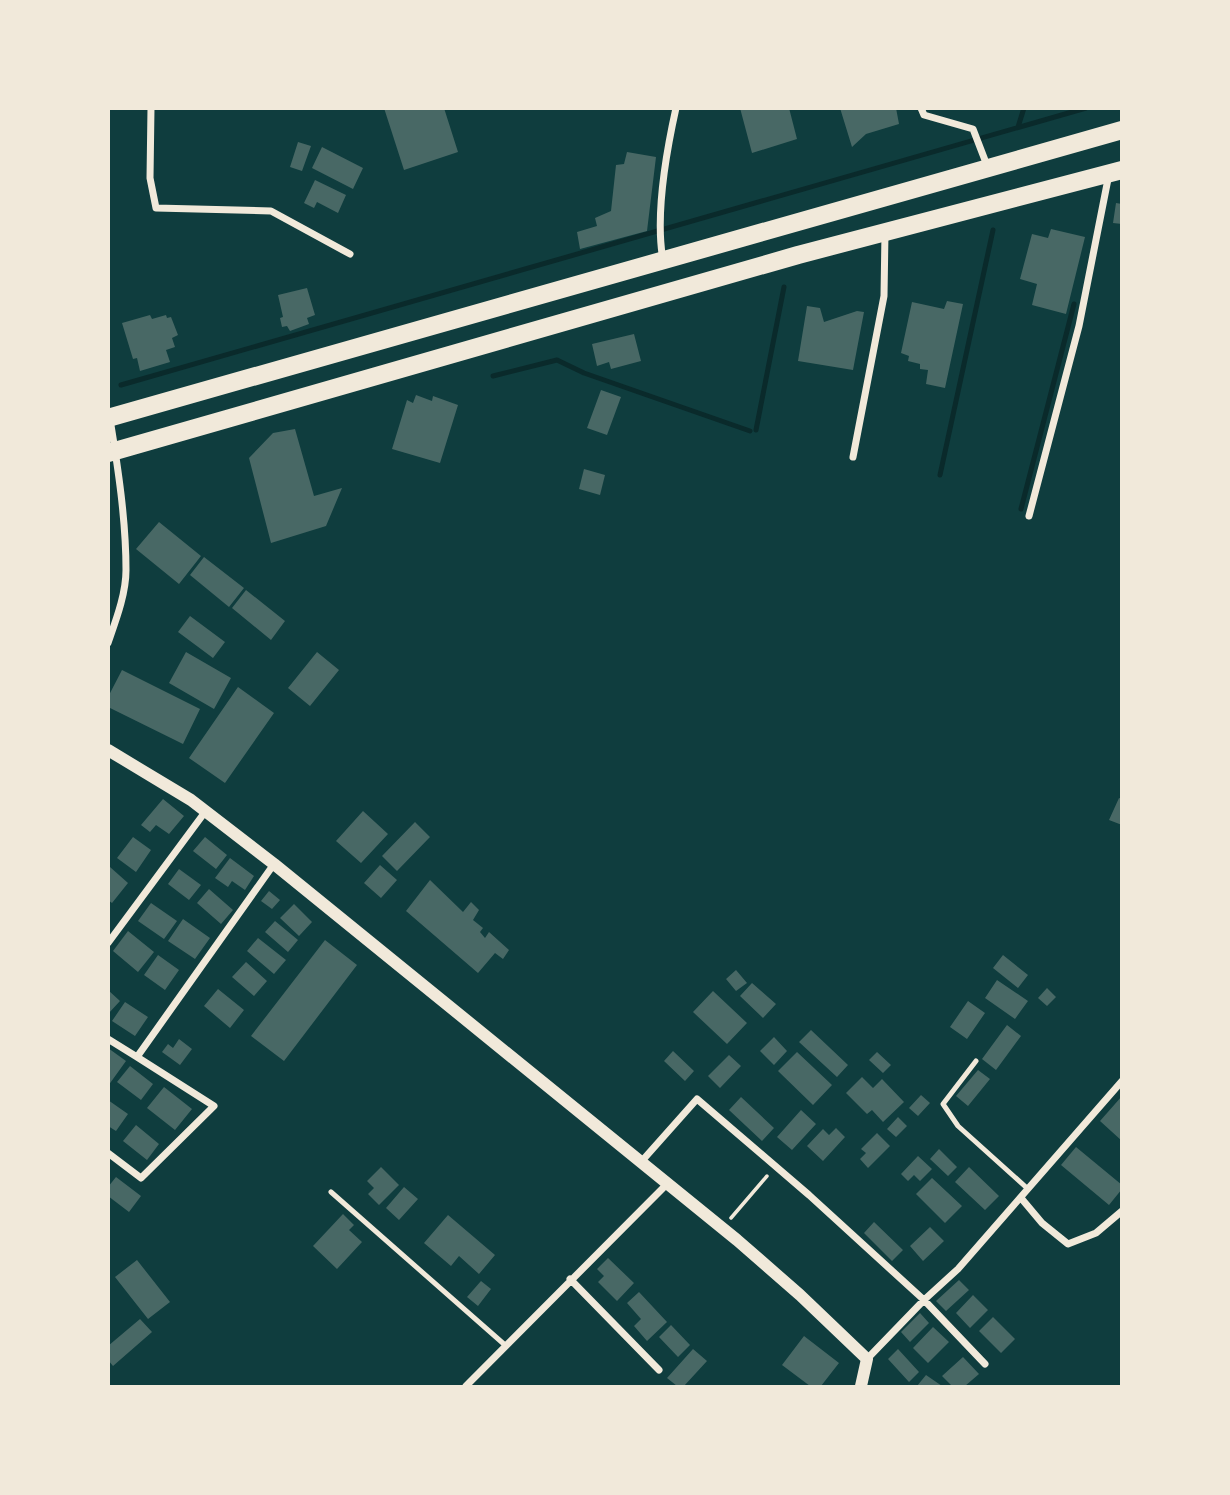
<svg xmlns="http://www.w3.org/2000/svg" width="1230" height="1495" viewBox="0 0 1230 1495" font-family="'Varela Round',sans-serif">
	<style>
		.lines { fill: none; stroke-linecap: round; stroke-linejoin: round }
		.stream { stroke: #0a2a2b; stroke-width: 5 }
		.building { fill: #486865 }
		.path { stroke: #f1e9da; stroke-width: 3.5 }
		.service { stroke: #f1e9da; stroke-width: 5 }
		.minor { stroke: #f1e9da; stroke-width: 7 }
		.tertiary { stroke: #f1e9da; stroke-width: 12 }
		.trunk { stroke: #f1e9da; stroke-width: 18 }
	</style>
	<rect width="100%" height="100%" fill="#0f3d3e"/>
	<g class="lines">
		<path class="stream" d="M1018,127L1024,108
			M493,376L557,360L584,373L750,431
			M121,385L1086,108
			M756,430L784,287
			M940,475L993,230
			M1021,509L1074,304"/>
	</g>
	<path class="building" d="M384,108H444L458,152L404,170Z
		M740,108H789L797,139L752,153Z
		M840,108H896L899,124L866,134L852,147Z
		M298,142L311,146L302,171L290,167Z
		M322,147L363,168L353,189L312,168Z
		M627,152L656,157L647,231L580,249L577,232L597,226L595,218L611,211L616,165L624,164Z
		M315,180L346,195L338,213L317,202L314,208L304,203Z
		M1116,203L1122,204V224L1113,223Z
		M1051,229L1085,237L1066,314L1032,305L1037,284L1020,279L1032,234L1048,238Z
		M307,288L315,315L307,318L309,324L290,331L287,326L282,327L280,318L283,317L278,295Z
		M947,301L963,304L945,388L926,384L928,370L920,369V364L908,361L909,356L901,353L912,302L944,309Z
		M807,306L820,308L824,322L857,311L864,312L853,370L798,361Z
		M150,315L152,319L166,315L167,318L171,317L178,335L172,338L175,347L166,350L170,362L140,371L137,358L133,359L122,323Z
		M634,334L641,361L611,369L609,362L597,366L592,344Z
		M601,390L621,397L607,435L587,428Z
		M416,395L432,401L433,396L458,405L440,463L392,449L407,400L413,403Z
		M295,429L314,496L342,488L326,526L271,543L249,458L273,433Z
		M584,469L605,475L600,495L579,489Z
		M159,522L201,556L179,584L136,549Z
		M204,557L244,588L229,607L190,575Z
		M246,590L285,621L271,640L232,608Z
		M190,616L225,642L213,658L178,632Z
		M186,652L231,678L214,709L169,683Z
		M317,652L339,670L310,706L288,688Z
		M122,670L200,709L183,744L108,707V697Z
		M238,687L274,713L225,783L189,758Z
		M1119,798L1122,799V825L1109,820Z
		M163,799L184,816L169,834L156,825L150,832L141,825Z
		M363,811L388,834L361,863L336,841Z
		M415,822L430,837L397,871L382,856Z
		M133,837L151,850L136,872L117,858Z
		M205,837L227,855L216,869L193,851Z
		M230,858L254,876L245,890L232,881L228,887L215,878Z
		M380,865L397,880L381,898L364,883Z
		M110,867L128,883L112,903L108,900Z
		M179,869L201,885L189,900L168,884Z
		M430,880L463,912L471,902L479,910L473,920L483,928L480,932L485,938L489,932L509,950L503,959L495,953L478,973L406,911Z
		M209,889L233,910L221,924L197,903Z
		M269,891L280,900L272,909L261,901Z
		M151,903L177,921L164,939L138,921Z
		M294,904L312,922L299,936L280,918Z
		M183,919L210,938L195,959L168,941Z
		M275,921L298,940L288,952L265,932Z
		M128,931L154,952L138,972L113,951Z
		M258,938L286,960L274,974L247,951Z
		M325,940L357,965L284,1061L251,1036Z
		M158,955L179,970L165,990L144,975Z
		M1003,955L1028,975L1018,988L993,968Z
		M246,962L267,981L254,996L232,977Z
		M736,970L747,983L736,991L726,979Z
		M997,980L1028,1001L1015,1019L985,998Z
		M752,983L776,1004L763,1018L740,996Z
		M1047,988L1056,997L1047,1006L1038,998Z
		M218,989L244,1010L230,1028L204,1006Z
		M108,990L120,1001L108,1014Z
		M713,991L747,1023L727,1044L693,1012Z
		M968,1001L985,1013L967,1039L950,1027Z
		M125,1002L148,1017L135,1036L112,1021Z
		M1007,1025L1021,1036L996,1070L982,1059Z
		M811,1030L848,1065L837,1077L799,1042Z
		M774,1037L787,1051L774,1065L760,1051Z
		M179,1039L192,1049L180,1065L162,1052L168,1044L173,1048Z
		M108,1048L126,1061L108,1086Z
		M673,1051L694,1071L685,1081L664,1061Z
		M797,1052L832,1085L813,1105L778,1071Z
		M877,1052L891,1065L883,1073L869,1060Z
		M729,1055L741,1066L720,1088L708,1076Z
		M130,1066L153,1084L141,1100L117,1082Z
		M978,1070L990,1079L968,1106L956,1096Z
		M862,1077L873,1088L882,1079L904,1102L883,1122L872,1110L867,1114L846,1093Z
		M164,1087L192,1109L175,1130L147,1108Z
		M921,1095L930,1103L918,1116L909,1108Z
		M1122,1096V1141L1100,1121Z
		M741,1097L774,1128L762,1141L729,1110Z
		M108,1100L128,1114L116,1131L108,1126Z
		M801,1110L816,1124L792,1150L777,1137Z
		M898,1117L907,1126L896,1137L887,1129Z
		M136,1125L159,1144L147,1160L123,1141Z
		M836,1128L845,1137L823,1161L807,1146L823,1129L829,1135Z
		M877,1133L890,1146L868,1168L860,1159L866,1153L861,1149Z
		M1076,1147L1122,1185V1189L1109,1205L1061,1165Z
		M939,1149L957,1167L948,1176L930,1159Z
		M918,1156L932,1169L920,1181L914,1175L908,1181L901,1174Z
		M381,1167L399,1185L379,1205L368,1194L374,1188L367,1181Z
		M969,1167L999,1196L985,1210L955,1182Z
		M116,1177L141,1196L129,1212L108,1196V1187Z
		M932,1178L962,1206L945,1223L916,1194Z
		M404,1187L418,1199L399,1220L386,1208Z
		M343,1214L354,1225L349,1230L362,1242L337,1269L313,1246Z
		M448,1215L495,1255L479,1274L459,1256L451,1266L424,1243Z
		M874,1222L903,1250L892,1261L864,1233Z
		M930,1227L944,1241L923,1261L910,1246Z
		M608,1258L634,1283L617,1301L598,1282L604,1276L597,1269Z
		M137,1260L170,1302L148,1319L115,1277Z
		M959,1280L969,1290L946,1311L936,1301Z
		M481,1281L491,1289L478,1306L467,1297Z
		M639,1292L667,1322L647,1341L634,1326L641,1319L627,1303Z
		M973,1295L988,1310L970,1328L956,1313Z
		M920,1313L929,1323L910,1342L901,1332Z
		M993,1317L1015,1339L1001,1353L979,1331Z
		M140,1319L152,1332L113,1366L108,1360V1346Z
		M671,1325L690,1345L678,1357L659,1337Z
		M933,1327L949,1342L928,1363L913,1348Z
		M804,1336L839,1363L821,1386H810L782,1365Z
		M693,1349L707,1361L684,1386H677L667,1378Z
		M898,1349L919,1372L909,1382L888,1359Z
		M963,1357L979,1374L965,1386H952L942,1376Z
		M926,1375L942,1386H917Z"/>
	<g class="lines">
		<path class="path" d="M731,1218L767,1176"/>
		<path class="service" d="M976,1061L943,1104L958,1126L1028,1189
			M331,1192L505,1345"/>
		<path class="minor" d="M151,108L150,178L156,208L271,211L350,254
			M921,108L924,115L973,129L988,168
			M663,260C655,216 666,153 676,108
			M853,457L884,296L885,233
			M1029,516L1079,326L1109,174
			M108,643C116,620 126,594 126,570C126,520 118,468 110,419
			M108,943L205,812
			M108,1039L137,1057L274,864
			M108,1153L141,1178L214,1106L137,1057
			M641,1162L697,1099L809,1195L924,1300L985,1364
			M1021,1198L1042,1223L1068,1244L1096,1233L1122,1211
			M570,1279L659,1370
			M867,1359L924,1300L958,1269L1122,1081
			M466,1386L667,1184"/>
		<path class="tertiary" d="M108,750L191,800L274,864L737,1240L800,1295L867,1359L861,1386"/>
		<path class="trunk" d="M108,418L1122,130
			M108,453L798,255L1122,170"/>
	</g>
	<rect width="1230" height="1495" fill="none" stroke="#f1e9da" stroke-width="220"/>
</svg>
